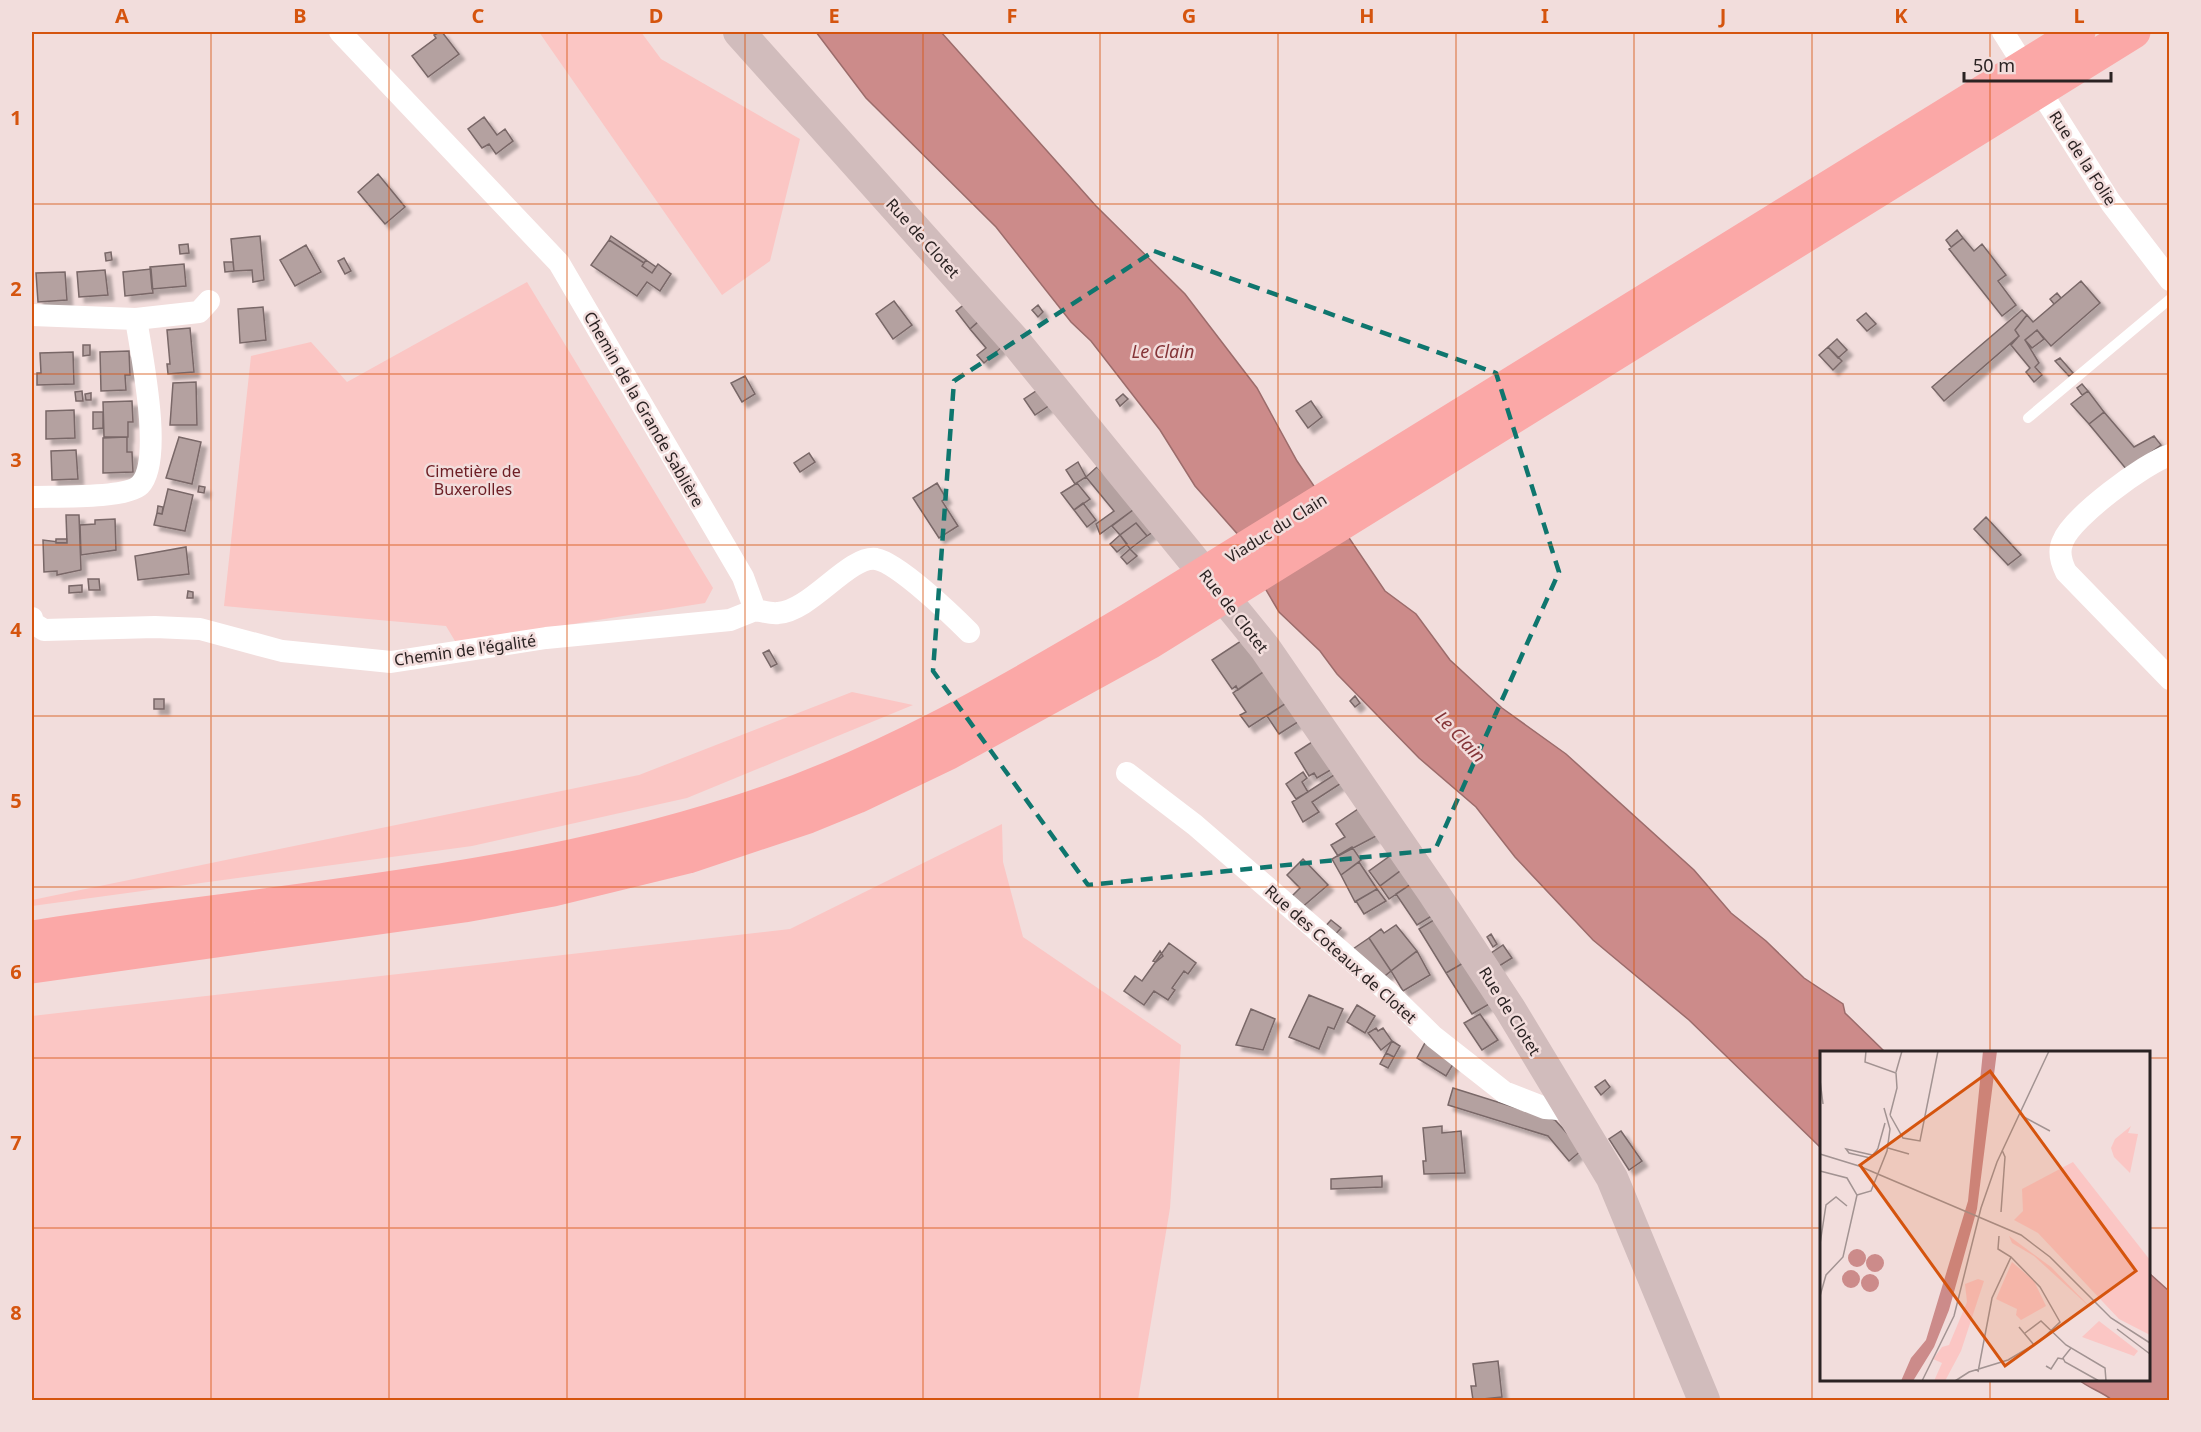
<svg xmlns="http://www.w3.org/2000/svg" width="2201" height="1432" viewBox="0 0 2201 1432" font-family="'Noto Sans',sans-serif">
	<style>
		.green { fill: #fbc6c4 }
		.water { fill: #cc8b8a; stroke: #9c6c6b; stroke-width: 1.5 }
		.building { fill: #b4a1a0; stroke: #796767; stroke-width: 1.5; filter: url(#shadow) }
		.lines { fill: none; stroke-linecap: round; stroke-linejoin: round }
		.lane { stroke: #fff; stroke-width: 10 }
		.street { stroke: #fff; stroke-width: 22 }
		.secondary { stroke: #d1bcbc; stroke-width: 32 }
		.highway { stroke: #fba8a7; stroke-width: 33 }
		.marked { fill: none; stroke: #0f766e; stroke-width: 4.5; stroke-dasharray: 12 8; stroke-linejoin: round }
		.grid { fill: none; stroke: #d5540e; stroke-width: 1.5; stroke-opacity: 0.55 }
		.labels { text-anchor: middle; stroke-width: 5; stroke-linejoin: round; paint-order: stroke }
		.street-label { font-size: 16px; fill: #2b2323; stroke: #f2dddc }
		.park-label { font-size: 16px; fill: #6c1e24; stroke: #f2dddc }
		.water-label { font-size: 18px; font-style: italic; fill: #843437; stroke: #f2dddc }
		.inset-road { fill: none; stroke: #a29392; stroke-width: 1.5 }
		.view { fill: #d5540e; fill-opacity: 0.15; stroke: #d5540e; stroke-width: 3 }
		.inset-edge { fill: none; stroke: #2b2323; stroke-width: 3 }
		.neatline { fill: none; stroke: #d5540e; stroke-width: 2 }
		.grid-label { font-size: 20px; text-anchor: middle; font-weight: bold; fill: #d5540e }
	</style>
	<defs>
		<filter id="shadow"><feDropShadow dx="5.5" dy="5.5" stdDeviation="1.5" flood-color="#0004"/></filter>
	</defs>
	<rect width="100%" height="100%" fill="#f2dddc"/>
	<path class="green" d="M539,32H641L661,59L800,139L770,261L722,295Z
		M527,282L713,588L705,603L554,627L458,646L446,626L224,606L251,356L311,342L347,382Z
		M852,692L913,705L687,798L472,846L32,906V900L639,775Z
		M1002,824L1003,862L1023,937L1181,1045L1170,1208L1138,1400H32V1016L790,929Z"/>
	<path class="water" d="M816,32H941L1096,206L1185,294L1257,388L1297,461L1385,591L1416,614L1450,660L1502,708L1566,754L1694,870L1731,913L1766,941L1804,978L1843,1004L1845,1013L1885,1052H1822L1821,1148L1689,1020L1593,940L1515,857L1476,807L1419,758L1337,674L1320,651L1279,612L1249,561L1241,538L1195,486L1160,430L1091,341L1071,322L996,227L866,98Z
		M2149,1273L2169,1291V1400H2112C2101,1391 2090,1389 2079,1380H2148Z"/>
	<path class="building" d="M440,32H442L459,54L428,77L412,56L436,38L434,35Z
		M484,117L497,135L505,129L513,141L496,154L489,144L482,148L468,129Z
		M378,174L405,207L385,224L358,192Z
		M1957,230L1963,238L1951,247L1946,240Z
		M260,236L264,280L253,282L252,270L234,271L231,239Z
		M611,236L646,260L644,263L609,240Z
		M1963,238L1974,251L1982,244L2006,275L1998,281L2016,305L2002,316L1949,249Z
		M609,240L644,263L642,266L652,273L658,264L671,274L660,291L647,282L637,296L591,265Z
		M188,244L189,253L180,254L179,245Z
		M306,245L321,272L295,286L280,260Z
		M111,252L112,260L106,261L105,253Z
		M344,258L351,271L345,274L338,261Z
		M646,260L656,267L652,273L642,266Z
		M224,262H233L234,271L225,272Z
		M184,264L186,286L152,289L150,267Z
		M151,269L153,293L125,296L123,272Z
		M105,270L108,295L79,297L77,272Z
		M65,272L67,300L38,302L36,273Z
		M2081,281L2100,303L2051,346L2037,330L2025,340L2039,363L2035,367L2042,375L2034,382L2026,372L2030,368L2011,345L2019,336L2015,330L2027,315L2033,322Z
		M2057,293L2061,298L2054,304L2050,299Z
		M970,300L984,317L970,329L956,311Z
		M894,301L912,325L893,339L876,314Z
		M1038,305L1043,312L1038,317L1032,310Z
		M263,307L266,340L240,343L238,309Z
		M2022,310L2027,315L2015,330L2019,336L1944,401L1932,387Z
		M1866,313L1876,324L1867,331L1857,320Z
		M980,320L1003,346L984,363L977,355L986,348L970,329Z
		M190,328L194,372L168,374L167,364H170L167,330Z
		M2037,330L2044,339L2032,348L2025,340Z
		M1837,339L1847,350L1838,358L1828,347Z
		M83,345H90V355L83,356Z
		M1828,347L1842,361L1833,370L1819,355Z
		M129,351L130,375H125L126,390L101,391L100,352Z
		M73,352L74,384L37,385V373H41L40,353Z
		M2060,358L2073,373L2069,376L2055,361Z
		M745,376L755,394L742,402L731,383Z
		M196,382L197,425H170L173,383Z
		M2082,384L2088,391L2082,395L2077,388Z
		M1039,389L1050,405L1035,415L1024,399Z
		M82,391L83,401H76L75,392Z
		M2088,391L2104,412L2089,424L2071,404Z
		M91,393V400H86L85,394Z
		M1123,394L1128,399L1120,406L1116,400Z
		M132,401L133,422H128V437H104L103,402Z
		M1311,401L1322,417L1308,428L1296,411Z
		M74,410L75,438L46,439V411Z
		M93,412H103V428L93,429Z
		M2104,412L2134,447L2154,436L2161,445L2127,470L2089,424Z
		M127,437V452H132L133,472L103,473V438Z
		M179,437L201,442L192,484L166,478Z
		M76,450L78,479L52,480L51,451Z
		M809,453L815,462L800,472L794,463Z
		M1078,462L1086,477L1075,484L1066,470Z
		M1097,467L1137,507L1100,534L1096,524L1114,511L1086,477Z
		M937,483L946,498L942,501L958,526L939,538L913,498Z
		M1077,483L1090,499L1074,510L1061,493Z
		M199,486L205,487L204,493L198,492Z
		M168,489L193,495L185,531L154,525L157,513L162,514Z
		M1083,503L1096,520L1087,527L1074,510Z
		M158,506L163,507L162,514L157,513Z
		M1137,507L1157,529L1147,536L1136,523L1120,535L1112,526Z
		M66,515H79L81,570L57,575V571L44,572L43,540L67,543Z
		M1986,517L2021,555L2008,565L1974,529Z
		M115,519L116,550L81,555L80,525L95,524V520Z
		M1136,523L1147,536L1130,549L1120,535Z
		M1120,535L1127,544L1117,552L1110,544Z
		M56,539H67V543H56Z
		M186,547L189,574L138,580L135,556Z
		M1130,549L1137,556L1127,564L1121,557Z
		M88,579H99L100,590H89Z
		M82,585V592L69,593V586Z
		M188,591L193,592V598H187Z
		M1244,639L1266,670L1238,690L1236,686L1232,689L1212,660Z
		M769,650L777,664L771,667L763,653Z
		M1266,670L1288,702L1249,727L1240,715L1246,712L1233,693Z
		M1355,696L1360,703L1355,707L1350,701Z
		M154,699H164V709H154Z
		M1288,702L1301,720L1279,734L1267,716Z
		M1315,740L1334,768L1317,778L1314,773L1309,776L1295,753Z
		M1303,772L1307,778L1302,782L1308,792L1296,799L1286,784Z
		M1337,773L1343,782L1312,802L1319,812L1303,822L1292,802Z
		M1361,807L1380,834L1338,856L1331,845L1345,837L1336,824Z
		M1352,847L1361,860L1341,875L1332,859Z
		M1394,853L1404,868L1380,886L1369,871Z
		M1303,859L1328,885L1300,909L1289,899L1300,888L1287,875Z
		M1359,862L1377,889L1355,902L1341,875Z
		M1404,868L1414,882L1389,899L1380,886Z
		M1414,882L1435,914L1417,925L1396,894Z
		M1377,889L1386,901L1364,914L1356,901Z
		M1437,918L1465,962L1446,973L1419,929Z
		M1331,920L1341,928L1333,937L1323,929Z
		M1396,925L1417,951L1391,971L1369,938L1381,929L1384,933Z
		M1491,934L1497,944L1493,947L1487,937Z
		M1369,938L1391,971L1381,979L1350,951Z
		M1169,943L1196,963L1188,974L1184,971L1172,988L1175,990L1168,1000L1154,991L1144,1005L1124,991L1135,976L1142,981Z
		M1503,945L1512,958L1496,968L1488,955Z
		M1160,951L1163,956L1156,962L1153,961Z
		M1417,951L1430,975L1403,991L1391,971Z
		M1465,962L1491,1003L1472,1014L1446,973Z
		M1309,995L1343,1009L1334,1029L1328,1027L1319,1049L1289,1037Z
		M1357,1005L1375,1016L1365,1033L1347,1022Z
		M1251,1009L1275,1019L1263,1050L1236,1045Z
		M1480,1014L1498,1040L1482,1050L1464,1023Z
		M1376,1028L1378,1031L1383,1028L1392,1041L1381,1050L1368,1033Z
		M1427,1039L1455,1061L1446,1076L1417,1058Z
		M1392,1041L1400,1046L1394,1057L1386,1053Z
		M1386,1053L1394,1057L1388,1068L1380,1064Z
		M1605,1080L1610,1087L1601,1095L1595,1087Z
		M1453,1088L1555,1120L1582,1150L1569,1161L1548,1136L1448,1105Z
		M1442,1126V1133L1461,1131L1465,1173L1424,1174L1423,1161H1426L1423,1128Z
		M1621,1131L1642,1161L1629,1170L1609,1139Z
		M1382,1176V1187L1331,1189V1179Z
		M1498,1361L1502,1397L1473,1400L1471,1386H1476L1473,1364Z"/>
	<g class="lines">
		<path class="lane" d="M2028,418L2170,299"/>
		<path class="street" d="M340,32L559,263L743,577L755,610C762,611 771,614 778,613C811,611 849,555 876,559C898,563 952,615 969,632
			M2003,32L2111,203L2170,280
			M32,315L136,319L199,312L209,301
			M2170,455C2145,463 2072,517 2063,541C2058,551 2061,562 2066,572L2170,679
			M32,497C53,496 126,499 140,485C164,461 141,352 136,319
			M32,618L33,623L44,630L155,627L200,629L282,651L391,662L546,638L730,620L755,610
			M1127,773L1195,825L1388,992L1434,1037L1504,1092L1545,1108L1558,1109L1567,1105"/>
		<path class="secondary" d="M739,32L1014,340L1265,648L1433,892L1510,1009L1612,1178L1704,1400"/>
		<path class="highway" d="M32,937C266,900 507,886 734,813C875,769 1004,694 1130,619L2079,32
			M32,967L464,906L553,890L688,857L808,817L857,797L949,753L1151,642L2134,32"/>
	</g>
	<path class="marked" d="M1154,251L1496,373L1559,572L1435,850L1088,885L933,671L954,381Z"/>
	<path class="grid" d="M211,32V1400M389,32V1400M567,32V1400M745,32V1400M923,32V1400M1100,32V1400M1278,32V1400M1456,32V1400M1634,32V1400M1812,32V1400M1990,32V1052M32,204H2170M32,374H2170M32,545H2170M32,716H2170M32,887H2170M32,1058H1822M2148,1058H2170M32,1228H1822M2148,1228H2170M1990,1380V1400"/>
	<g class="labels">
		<g class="street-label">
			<text transform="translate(2083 158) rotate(57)" y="6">Rue de la Folie</text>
			<text transform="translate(923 238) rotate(48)" y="6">Rue de Clotet</text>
			<text transform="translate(644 409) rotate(60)" y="6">Chemin de la Grande Sablière</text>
			<text transform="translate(1276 528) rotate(-32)" y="6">Viaduc du Clain</text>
			<text transform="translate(1234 611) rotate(52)" y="6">Rue de Clotet</text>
			<text transform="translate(465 650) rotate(-8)" y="6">Chemin de l'égalité</text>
			<text transform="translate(1341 954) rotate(42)" y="6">Rue des Coteaux de Clotet</text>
			<text transform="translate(1510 1011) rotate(58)" y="6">Rue de Clotet</text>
		</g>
		<g class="park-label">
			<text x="473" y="477">Cimetière de<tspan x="473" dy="18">Buxerolles</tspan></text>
		</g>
		<g class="water-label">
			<text x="1163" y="358">Le Clain</text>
			<text transform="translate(1460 737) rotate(46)" y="6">Le Clain</text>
		</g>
	</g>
	<g transform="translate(1820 1051)">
		<rect width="330" height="330" fill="#f2dddc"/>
		<path d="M311,75L308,82L318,83L310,122L294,106L291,97L295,88ZM253,111L330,209V284L299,268L218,182L194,169L203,160L202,138ZM189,185L231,216L273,259L214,205L192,192ZM192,211L214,230L226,255L201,269L196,264L197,258L176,248ZM158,228L164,230L141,300L125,330H114L122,312L113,308L122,296L129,294L147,251L145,233ZM279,270L318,300L314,305L262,286Z" fill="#fbc6c4"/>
		<path d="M163,0H177L157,158L129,259L114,296L93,330H81L91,307L106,289L148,150ZM28 207a9 9 0 1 1 18 0a9 9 0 1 1-18 0ZM46 212a9 9 0 1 1 18 0a9 9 0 1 1-18 0ZM22 228a9 9 0 1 1 18 0a9 9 0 1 1-18 0ZM41 232a9 9 0 1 1 18 0a9 9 0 1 1-18 0Z" fill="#cc8b8a"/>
		<path class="inset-road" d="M46,0L45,11L76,22L77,37L70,64M76,21L82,0M0,29L3,53M70,64L83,87L100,90L118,0M202,65L230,80M68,97L89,103M0,103L39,115L201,184L230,206L291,267L330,292M52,104L26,98L29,102L50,107L51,106L57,99L58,97L65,72M0,120L27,127L37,144L23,206L6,224L0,245M37,144L51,140L67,100L70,78L64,57M181,161L185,106L182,99M0,193L6,154L16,146L27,155M199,276L214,294M297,278L330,303M205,282L221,270L246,294L285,317L286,330M251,297L243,307L245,311L279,330M226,315L231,318L238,307L243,308M158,321L172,247L191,206L178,198L179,185M102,330L134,265L161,157L177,111L229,0M135,330L149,321L188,309L220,290L240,271L220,236L191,206"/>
		<path class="view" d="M170,20L316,220L185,315L40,114Z"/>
		<rect width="330" height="330" class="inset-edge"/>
	</g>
	<rect width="2201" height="1432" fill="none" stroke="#f2dddc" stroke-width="66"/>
	<path d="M1964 72v9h147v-9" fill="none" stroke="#2b2323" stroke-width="3"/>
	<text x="1973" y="72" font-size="18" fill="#2b2323" stroke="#f2dddc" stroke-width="4.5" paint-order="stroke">50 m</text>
	<rect x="33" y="33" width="2135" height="1366" class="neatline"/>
	<g class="grid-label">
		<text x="122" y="23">A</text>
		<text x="300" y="23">B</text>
		<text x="478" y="23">C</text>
		<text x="656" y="23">D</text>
		<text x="834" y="23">E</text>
		<text x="1012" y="23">F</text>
		<text x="1189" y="23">G</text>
		<text x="1367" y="23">H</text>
		<text x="1545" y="23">I</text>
		<text x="1723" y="23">J</text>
		<text x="1901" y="23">K</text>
		<text x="2079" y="23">L</text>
		<text x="16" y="125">1</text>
		<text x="16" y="296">2</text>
		<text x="16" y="467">3</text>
		<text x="16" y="637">4</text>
		<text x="16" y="808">5</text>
		<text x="16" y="979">6</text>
		<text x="16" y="1150">7</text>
		<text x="16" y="1320">8</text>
	</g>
</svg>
